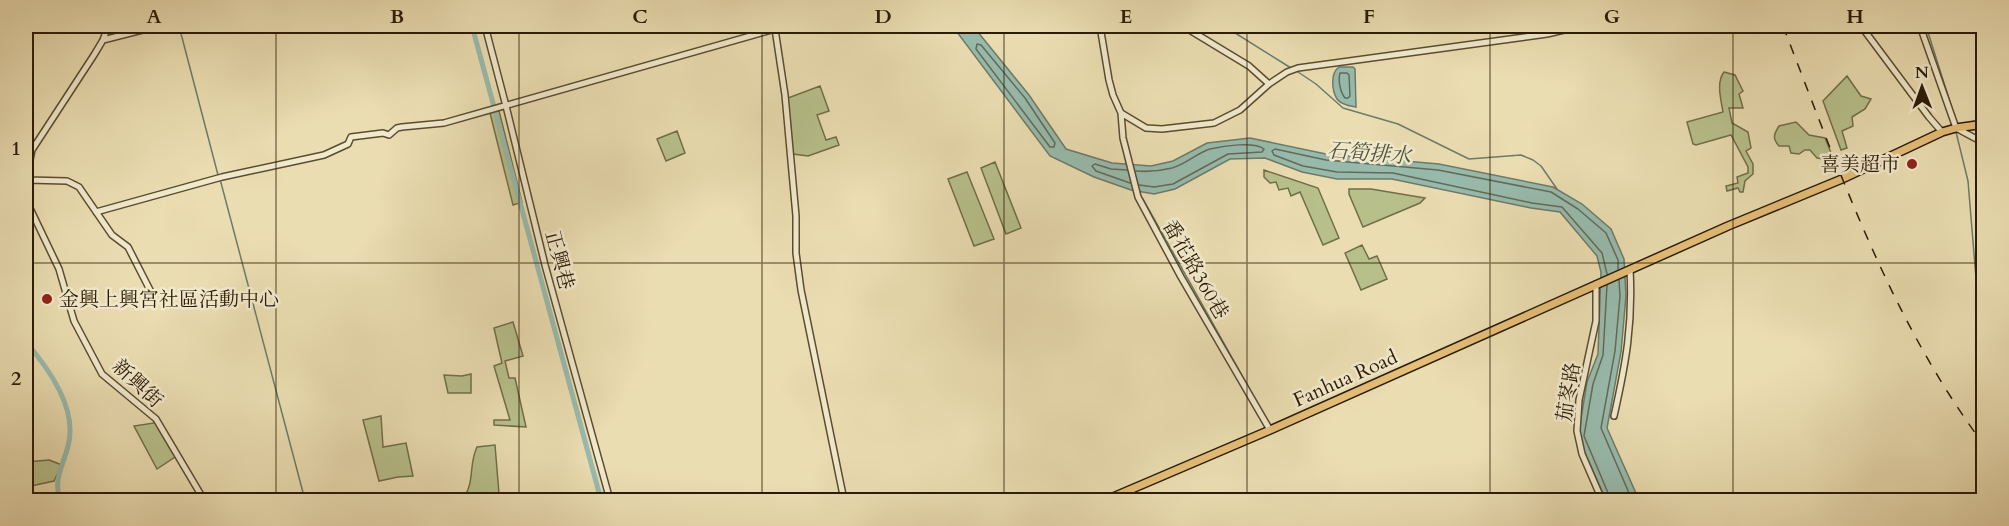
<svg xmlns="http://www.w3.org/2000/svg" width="2009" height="526" viewBox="0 0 2009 526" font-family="Cardo,'Noto Serif TC',serif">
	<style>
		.green { fill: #b7c08b; stroke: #706e48; stroke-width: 1.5 }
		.water { fill: #98bbad; stroke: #6c7b6a; stroke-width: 1.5 }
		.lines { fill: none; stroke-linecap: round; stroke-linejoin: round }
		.shore { stroke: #616b5a; stroke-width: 1.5 }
		.stream { stroke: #6c7b6a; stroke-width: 1.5 }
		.canal { stroke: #98bbad; stroke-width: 5 }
		.minor-casing { stroke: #5a4c31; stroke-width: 8 }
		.major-casing { stroke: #2a1b06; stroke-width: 10 }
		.minor { stroke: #f1e9cc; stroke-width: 5 }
		.major { stroke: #e5be78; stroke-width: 7 }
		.rail { stroke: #2a1b06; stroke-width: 1.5; stroke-dasharray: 10 10; stroke-linecap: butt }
		.grid { fill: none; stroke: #2a1b06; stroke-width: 1.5; stroke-opacity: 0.55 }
		.poi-dot { fill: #8f2418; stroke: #f1e9cc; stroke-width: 2 }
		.labels { text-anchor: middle; stroke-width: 5; stroke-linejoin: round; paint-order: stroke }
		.poi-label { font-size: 20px; fill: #2a1b06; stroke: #f1e9cc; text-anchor: end }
		.street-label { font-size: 20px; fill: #2a1b06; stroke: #f1e9cc }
		.water-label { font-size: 21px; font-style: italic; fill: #505340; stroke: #f1e9cc }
		.neatline { fill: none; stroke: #2a1b06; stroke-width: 2 }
		.grid-label { font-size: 20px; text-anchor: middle; font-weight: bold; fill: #2a1b06 }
	</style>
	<rect width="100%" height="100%" fill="#eaddb1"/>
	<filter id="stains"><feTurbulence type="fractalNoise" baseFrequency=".00333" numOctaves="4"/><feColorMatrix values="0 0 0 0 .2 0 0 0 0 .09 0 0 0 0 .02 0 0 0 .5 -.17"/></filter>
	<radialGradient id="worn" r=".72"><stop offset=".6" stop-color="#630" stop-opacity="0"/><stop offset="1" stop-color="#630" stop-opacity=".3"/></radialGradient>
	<path class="green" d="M1374,26H1470L1471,31H1374Z
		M1724,72L1735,75L1743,91L1739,94L1743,108H1729L1732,123L1748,132L1751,148L1746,151L1753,164V174L1745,181L1743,192H1740L1738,188L1727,191L1726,186L1738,183L1737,177L1748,173V167L1731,135L1696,145L1693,144L1687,122L1723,112C1721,100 1716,82 1724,72Z
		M1847,76L1861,96L1871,99L1865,109L1852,117L1853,126L1842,131L1847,148L1841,150L1823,101Z
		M820,86L829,111L817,115L826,140L836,137L839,145L808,156L793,154L788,98Z
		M499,111L522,202L513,205L490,113Z
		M1796,122L1809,135L1825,138L1834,160L1817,158L1810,150H1805L1799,154L1791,153L1789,146H1779C1772,138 1774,134 1779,126Z
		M677,131L685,153L666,161L657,139Z
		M995,162L1021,228L1006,234L981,168Z
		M1264,170L1318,188L1339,238L1323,245L1300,192L1291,196L1288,188L1279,190L1276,182L1270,183L1264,177Z
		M967,172L994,239L974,246L948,179Z
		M1349,189H1371L1425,198L1420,203L1363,227L1349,194Z
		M1362,245L1369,259L1377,256L1387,279L1361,290L1345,253Z
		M513,322L523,356L505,361L509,378H515L526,427L494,425V420H510L494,366L502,363L494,328Z
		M471,374V393H448L444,375L462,376Z
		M381,416L383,447L406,443L413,476L398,477L379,481L363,420Z
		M160,422L178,455L157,469L134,426Z
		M495,445L499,494L493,500H468L465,495C474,483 469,463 477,447Z
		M49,460L62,465L54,481L26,487V462Z"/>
	<path class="water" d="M945,26H973L1029,95L1066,149L1112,163L1151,166L1173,161L1207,143L1250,138L1326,154L1439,164L1553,187L1582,204L1611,229L1624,259L1626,296L1621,352L1607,428L1639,500H1606L1578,437L1587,382L1598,354L1601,272L1597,256L1560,212L1531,208L1392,179H1337L1302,172L1265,158L1230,159L1175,189L1154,194L1131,190L1094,177L1050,156L957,32Z
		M1339,67H1353L1355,69L1356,107C1350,106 1341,105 1337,99C1332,91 1330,73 1339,67Z"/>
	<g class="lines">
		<path class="shore" d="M977,44L981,45L1025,98L1055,143L1054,147H1050L976,49Z
			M1340,73H1347L1349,75L1350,96L1348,98H1345C1340,92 1338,80 1340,73Z
			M1127,170L1111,169L1095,164L1092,166L1096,171L1130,183
			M1136,171C1148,172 1160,171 1172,168C1186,164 1197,153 1210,149C1223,146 1254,141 1264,149L1262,152L1228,154L1173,184L1154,187L1139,185
			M1607,274L1602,253L1562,207L1532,203L1393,173L1337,172L1303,166L1274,155L1272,151L1275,149L1326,160L1438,170L1551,192L1578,209L1606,233L1618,260V269
			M1619,280L1620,296L1615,351L1601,428L1632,500
			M1607,285L1603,355L1593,384L1584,436L1611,500"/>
		<path class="stream" d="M179,26L218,175
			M1224,26L1291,68
			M1926,26L1956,121
			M1295,70L1316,84L1343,108L1398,124L1469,159L1521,155L1533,160L1541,166L1557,189
			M1956,132L1968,181L1976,278L1984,311
			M220,179L305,500
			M1143,199L1267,420"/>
		<path class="canal" d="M472,26L601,500
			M26,342C49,369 78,409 68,446C63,466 53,480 60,500"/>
		<defs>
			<path id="minor" d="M108,26L103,40L94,55L32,150L27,174V202L59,269L74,321L102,374L156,419L204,500
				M485,26L506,106L545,265L610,500
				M776,26L775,29L785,95L796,216V253L801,290L844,500
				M1100,26L1109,80L1113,95L1121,113L1123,138L1138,197L1181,277L1270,430
				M1183,26L1249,66L1269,84
				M1861,26L1929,117L1942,132
				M1920,26L1956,128L1984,143
				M103,40L158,26
				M1121,113L1146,128L1162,129L1214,123L1240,110L1269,84L1287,72L1298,68L1547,34L1581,26
				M27,180L67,181L79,187L112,235L128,247L150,290
				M96,212L222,177L324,155L348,144L351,137L383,133L389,135L397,128L402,127L444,123L775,29
				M1596,284V321L1579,400L1577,431L1582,454L1602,500
				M1614,416C1626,363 1633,324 1630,269"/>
			<path id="major" d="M1106,500L1270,430L1728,226L1842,179L1942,132L1956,128L1984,124"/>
		</defs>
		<use href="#minor" class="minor-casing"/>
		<use href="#major" class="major-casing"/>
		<use href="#minor" class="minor"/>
		<use href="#major" class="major"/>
		<path class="rail" d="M1783,26C1839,170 1890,319 1984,445"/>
	</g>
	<path class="grid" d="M276,26V500M519,26V500M762,26V500M1004,26V500M1247,26V500M1490,26V500M1733,26V500M26,263H1984"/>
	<g class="poi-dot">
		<circle cx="1912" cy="164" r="6"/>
		<circle cx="47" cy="299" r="6"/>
	</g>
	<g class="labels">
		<g class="poi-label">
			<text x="1900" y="171">喜美超市</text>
			<text x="59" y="306" text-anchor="start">金興上興宮社區活動中心</text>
		</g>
		<g class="street-label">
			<text transform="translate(560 260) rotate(75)" y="7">正興巷</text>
			<text transform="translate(1196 269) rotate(60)" y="7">番花路360巷</text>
			<text transform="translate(1345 378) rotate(-24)" y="7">Fanhua Road</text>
			<text transform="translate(138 383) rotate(43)" y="7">新興街</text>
			<text transform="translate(1568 392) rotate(-81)" y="7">茄苳路</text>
		</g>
		<g class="water-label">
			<text transform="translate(1369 153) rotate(4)" y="7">石筍排水</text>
		</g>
	</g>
	<rect width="2009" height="526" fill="none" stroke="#eaddb1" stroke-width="66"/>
	<g transform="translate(1922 87) rotate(359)" stroke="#f1e9cc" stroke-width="4.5" paint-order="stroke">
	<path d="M0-4.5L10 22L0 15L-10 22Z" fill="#2a1b06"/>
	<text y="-9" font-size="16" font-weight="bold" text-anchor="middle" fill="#2a1b06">N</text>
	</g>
	<rect x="33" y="33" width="1943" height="460" class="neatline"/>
	<g class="grid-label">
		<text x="154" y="23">A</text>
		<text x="397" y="23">B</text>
		<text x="640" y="23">C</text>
		<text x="883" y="23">D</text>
		<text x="1126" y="23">E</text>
		<text x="1369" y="23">F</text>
		<text x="1612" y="23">G</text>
		<text x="1855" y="23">H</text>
		<text x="16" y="155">1</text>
		<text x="16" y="385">2</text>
	</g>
	<rect width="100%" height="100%" filter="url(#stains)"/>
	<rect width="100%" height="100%" fill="url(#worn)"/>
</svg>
